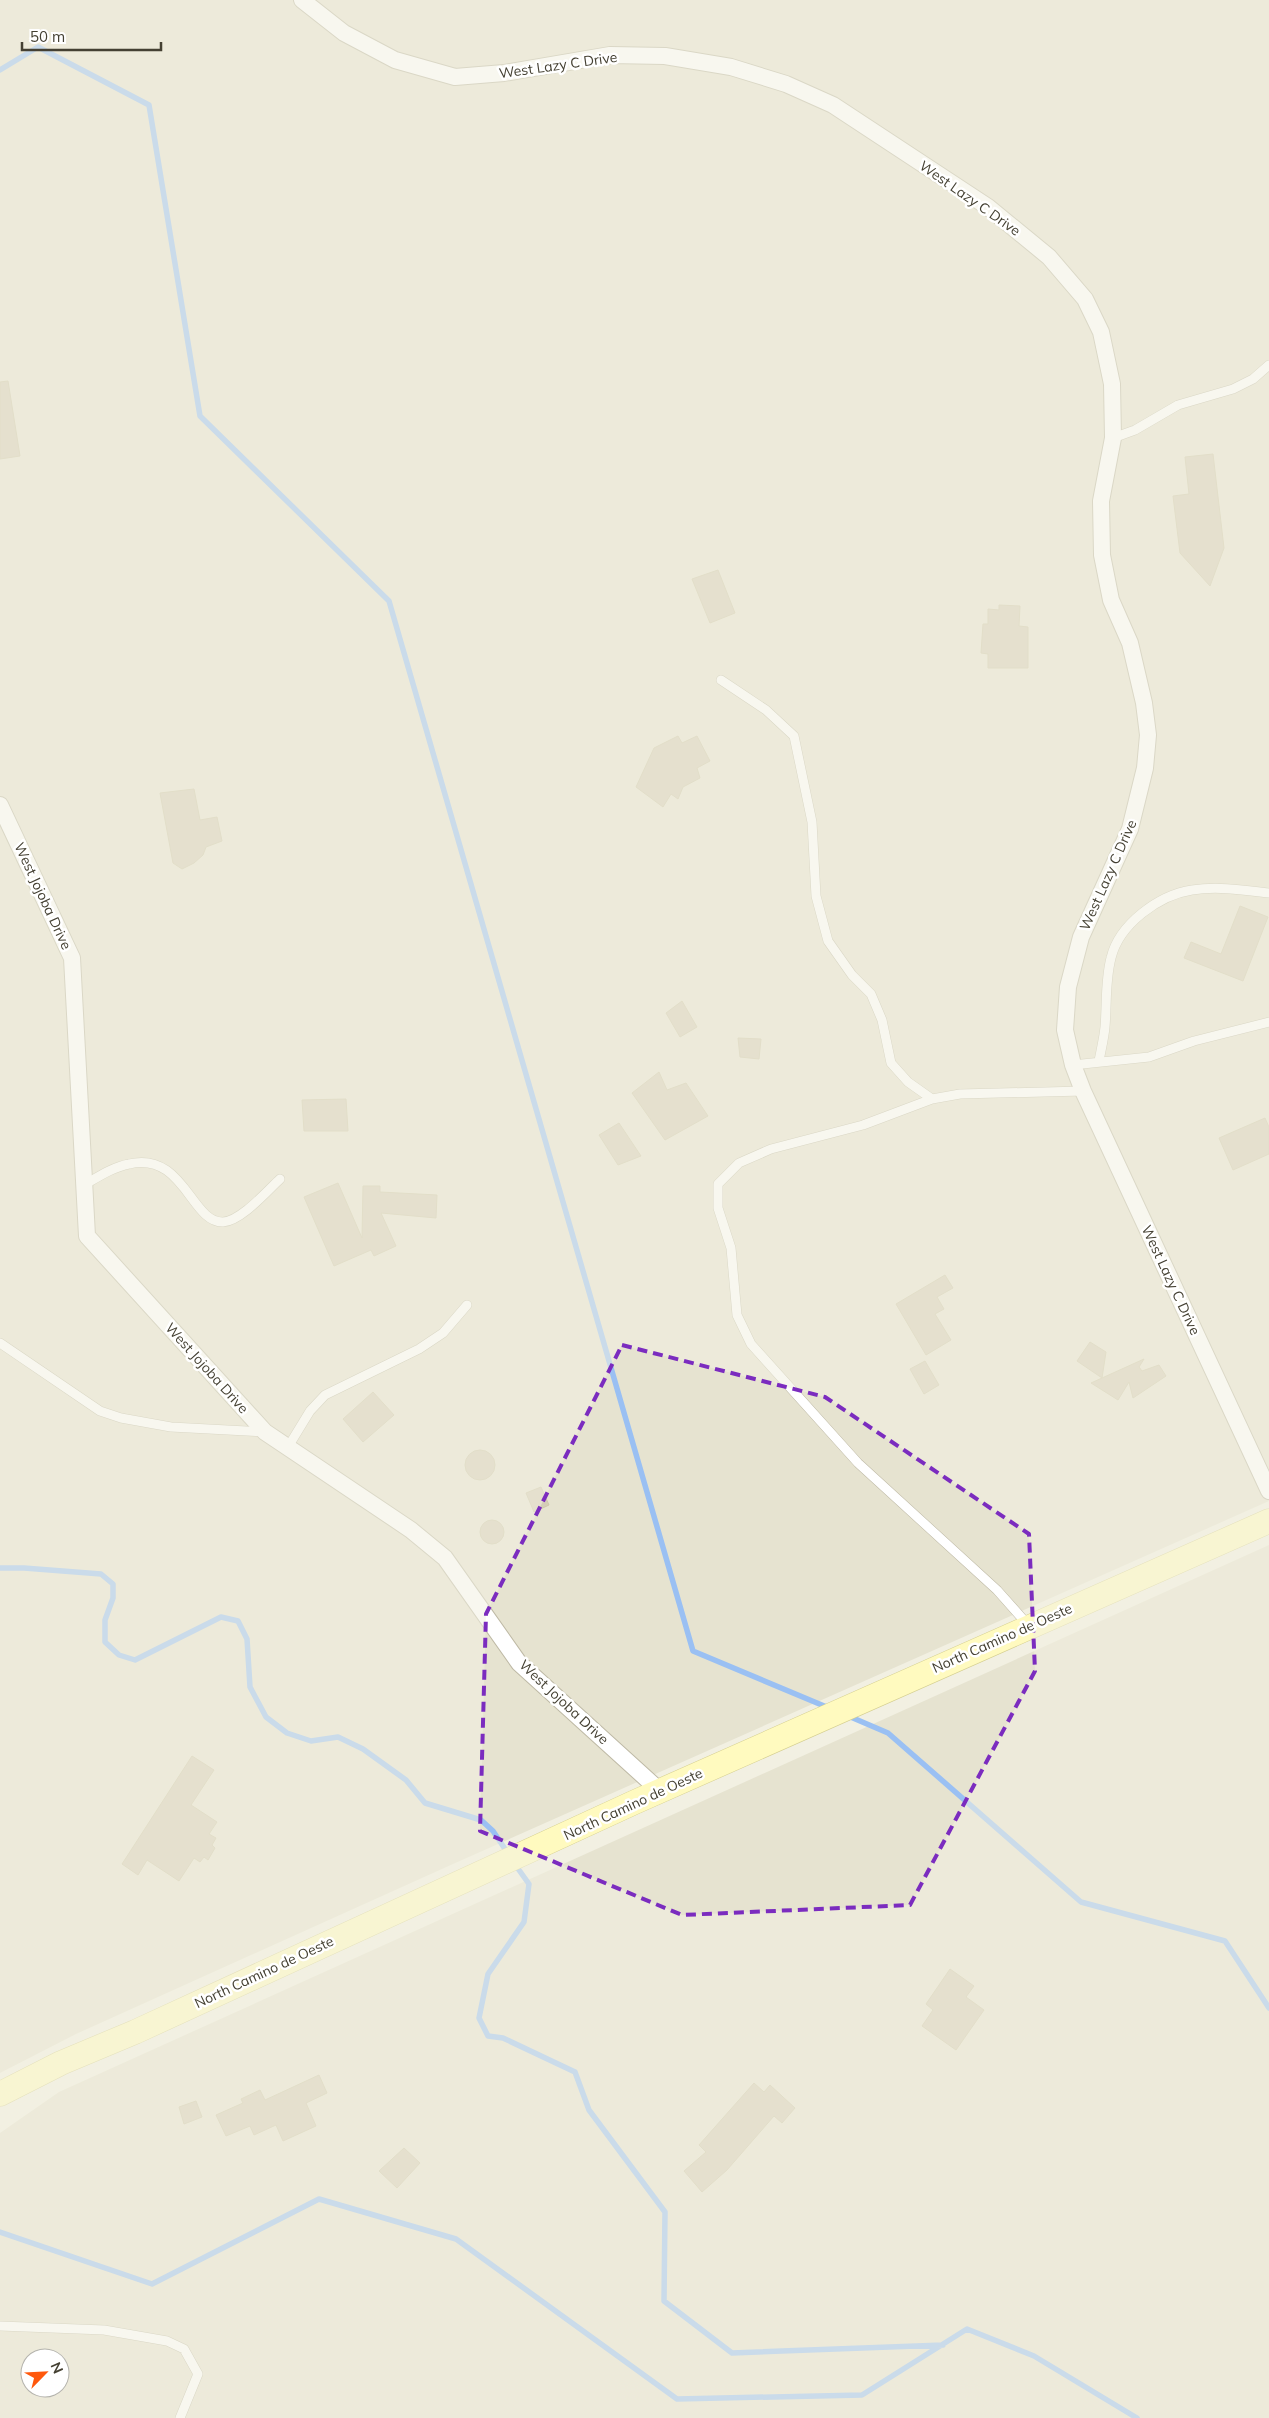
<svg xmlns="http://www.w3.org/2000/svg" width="1269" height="2418" viewBox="0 0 1269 2418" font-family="Mulish,sans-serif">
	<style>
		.residential { fill: #e6e3d0; fill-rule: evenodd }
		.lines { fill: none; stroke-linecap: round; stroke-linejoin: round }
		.stream { stroke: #9ac0f3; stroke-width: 5.5 }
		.building { fill: #d4cdb7; stroke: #cfc7aa }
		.lane-casing { stroke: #beb9a5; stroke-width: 10 }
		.street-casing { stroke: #beb9a5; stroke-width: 18 }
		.secondary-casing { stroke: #d4ce8f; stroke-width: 25 }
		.lane { stroke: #fff; stroke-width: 9 }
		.street { stroke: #fff; stroke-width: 16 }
		.secondary { stroke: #fffabf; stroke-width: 24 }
		.marked { fill: none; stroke: #7b2cbf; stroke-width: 4; stroke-dasharray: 10 6; stroke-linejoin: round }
		.labels { text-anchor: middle; stroke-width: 5; stroke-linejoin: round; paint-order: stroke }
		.street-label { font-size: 14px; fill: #444032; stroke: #fff }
	</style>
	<rect width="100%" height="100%" fill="#f2f0e2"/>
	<path class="residential" d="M0,0H1269V1501L453,1864L76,2034L0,2073Z
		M1269,1545V2418H0V2133L59,2092ZM30,2358H60V2388H30Z"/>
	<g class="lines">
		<path class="stream" d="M0,70L38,47L149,105L200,416L389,601L693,1651L829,1708
			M0,1568H24L101,1574L113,1584V1598L105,1620V1642L119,1655L135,1660L221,1617L238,1621L247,1639L250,1687L266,1717L287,1733L311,1741L338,1737L363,1749L406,1780L425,1803L481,1820L493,1831L509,1855
			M846,1715L888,1733L1081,1902L1225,1941L1269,2008
			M514,1863L529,1884L524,1922L488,1974L479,2018L488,2036L503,2038L575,2072L589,2110L665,2212L664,2301L732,2353L943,2345
			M0,2232L152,2284L319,2199L456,2239L677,2399L862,2395L967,2329L1034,2356L1137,2418"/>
	</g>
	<path class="building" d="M8,381L20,456L0,459V382Z
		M1213,454L1224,548L1210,586L1180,553L1173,496L1189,494L1185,457Z
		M718,570L735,613L710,623L692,579Z
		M999,605L1020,606L1019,626L1028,627V668H988V654L981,653L983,624H988V609L999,610Z
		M678,736L682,743L697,736L710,761L697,768L700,778L683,787L678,799L671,794L663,807L636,787L654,748Z
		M194,789L200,820L217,817L222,841L206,847L203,855L194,863L182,869L173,863L160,793Z
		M1240,906L1268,917L1243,981L1184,958L1191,942L1221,954Z
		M682,1001L697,1027L680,1037L666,1013Z
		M738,1038L761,1039L759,1059L740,1057Z
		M659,1072L667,1090L686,1083L708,1116L665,1140L632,1093Z
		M346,1099L348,1131H304L302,1100Z
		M1265,1118L1269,1127V1154L1233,1170L1219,1138Z
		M619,1123L641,1156L618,1165L599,1135Z
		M338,1183L362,1238L363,1186H380V1192L437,1195L436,1218L381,1213L396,1246L374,1256L371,1250L334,1266L304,1197Z
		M945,1275L953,1288L937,1297L944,1309L935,1314L951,1340L926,1355L896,1304Z
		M1090,1342L1106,1352L1102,1378L1144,1359L1139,1367L1142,1371L1159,1365L1166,1376L1133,1398L1129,1382L1118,1400L1091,1383L1102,1378L1077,1361Z
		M925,1361L939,1385L924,1394L910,1369Z
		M373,1392L394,1415L363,1442L343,1419Z
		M465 1465a15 15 0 1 1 30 0a15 15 0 1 1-30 0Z
		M541,1487L549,1505L534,1512L526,1493Z
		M480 1532a12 12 0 1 1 24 0a12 12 0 1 1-24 0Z
		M192,1756L214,1770L191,1805L217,1822L209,1834L216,1838L212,1845L215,1848L208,1860L204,1857L200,1862L194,1858L179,1881L147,1860L138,1875L122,1864Z
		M950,1969L974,1986L966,1997L984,2010L956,2050L922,2026L933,2010L926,2004Z
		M319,2075L327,2093L306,2103L316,2126L283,2141L276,2125L254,2135L250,2126L226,2136L216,2115L243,2103L241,2099L260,2090L265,2100Z
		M754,2083L764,2092L770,2085L795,2108L782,2123L774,2116L727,2170L702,2192L684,2171L706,2152L699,2145Z
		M196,2101L202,2117L184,2124L179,2107Z
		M404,2148L420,2163L397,2188L379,2171Z"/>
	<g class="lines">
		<defs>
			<path id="lane" d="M1113,438L1135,430L1178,405L1233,389L1253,379L1269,365
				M721,680L766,710L794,736L812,822L816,896L828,941L852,975L871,994L882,1020L891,1063L908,1082L932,1099
				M1099,1061C1101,1050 1104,1038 1105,1027C1107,1004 1105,981 1111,958C1119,924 1159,895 1192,890C1217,886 1244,890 1269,893
				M1073,1065L1149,1057L1194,1041L1269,1022
				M84,1185C98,1177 113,1167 129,1164C184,1151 191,1223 223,1222C241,1221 267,1191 280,1179
				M0,1343L100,1411L121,1418L171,1427L265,1432
				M288,1447L310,1411L325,1395L419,1349L443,1333L467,1305
				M1029,1626L997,1590L858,1463L751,1344L737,1315L731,1248L718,1208V1184L739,1163L771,1149L863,1125L932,1099L960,1094L1083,1091
				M0,2326L104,2330L167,2341L184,2349L198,2374L180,2418"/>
			<path id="street" d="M302,0L344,33L395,60L455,77L504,73L610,55L665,56L731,67L786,84L833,105L988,207L1049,257L1085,299L1101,332L1112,384L1113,438L1101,501L1102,555L1111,600L1130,643L1144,703L1148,735L1145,768L1130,829L1081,937L1068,987L1065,1030L1073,1065L1083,1091L1269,1491
				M0,805L72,958L87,1236L265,1432L411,1530L445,1558L519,1663L660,1791"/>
			<path id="secondary" d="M0,2094L61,2063L135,2032L635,1802L1269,1521"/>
		</defs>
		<use href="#lane" class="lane-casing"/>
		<use href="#street" class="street-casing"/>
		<use href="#secondary" class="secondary-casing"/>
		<use href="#lane" class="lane"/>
		<use href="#street" class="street"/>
		<use href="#secondary" class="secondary"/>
	</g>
	<path d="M0 0H1269V2418H0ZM622,1345L825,1397L1029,1534L1035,1671L910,1905L682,1915L480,1831L486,1614Z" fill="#f2f0e2" fill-opacity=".55" fill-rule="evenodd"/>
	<path class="marked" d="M622,1345L825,1397L1029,1534L1035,1671L910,1905L682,1915L480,1831L486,1614Z"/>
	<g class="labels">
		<g class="street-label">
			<text transform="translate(558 65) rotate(-8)" y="5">West Lazy C Drive</text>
			<text transform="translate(970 198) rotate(35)" y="5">West Lazy C Drive</text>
			<text transform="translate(1108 875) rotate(-66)" y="5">West Lazy C Drive</text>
			<text transform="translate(43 896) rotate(65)" y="5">West Jojoba Drive</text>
			<text transform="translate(1171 1280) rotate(65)" y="5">West Lazy C Drive</text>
			<text transform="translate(207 1368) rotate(48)" y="5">West Jojoba Drive</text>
			<text transform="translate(1002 1638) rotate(-24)" y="5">North Camino de Oeste</text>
			<text transform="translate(564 1702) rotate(43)" y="5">West Jojoba Drive</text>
			<text transform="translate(633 1804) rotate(-25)" y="5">North Camino de Oeste</text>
			<text transform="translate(264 1972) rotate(-25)" y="5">North Camino de Oeste</text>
		</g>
	</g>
	<g transform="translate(45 2373) rotate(66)"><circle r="24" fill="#ffffff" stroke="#b4b3ad"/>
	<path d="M0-4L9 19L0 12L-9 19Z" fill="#ff580c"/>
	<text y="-8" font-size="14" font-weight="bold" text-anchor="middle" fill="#444032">N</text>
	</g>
	<path d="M22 42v8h139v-8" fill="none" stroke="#444032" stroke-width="2.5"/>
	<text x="30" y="42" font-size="15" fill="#444032" stroke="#ffffff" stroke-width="4" paint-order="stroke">50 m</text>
</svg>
